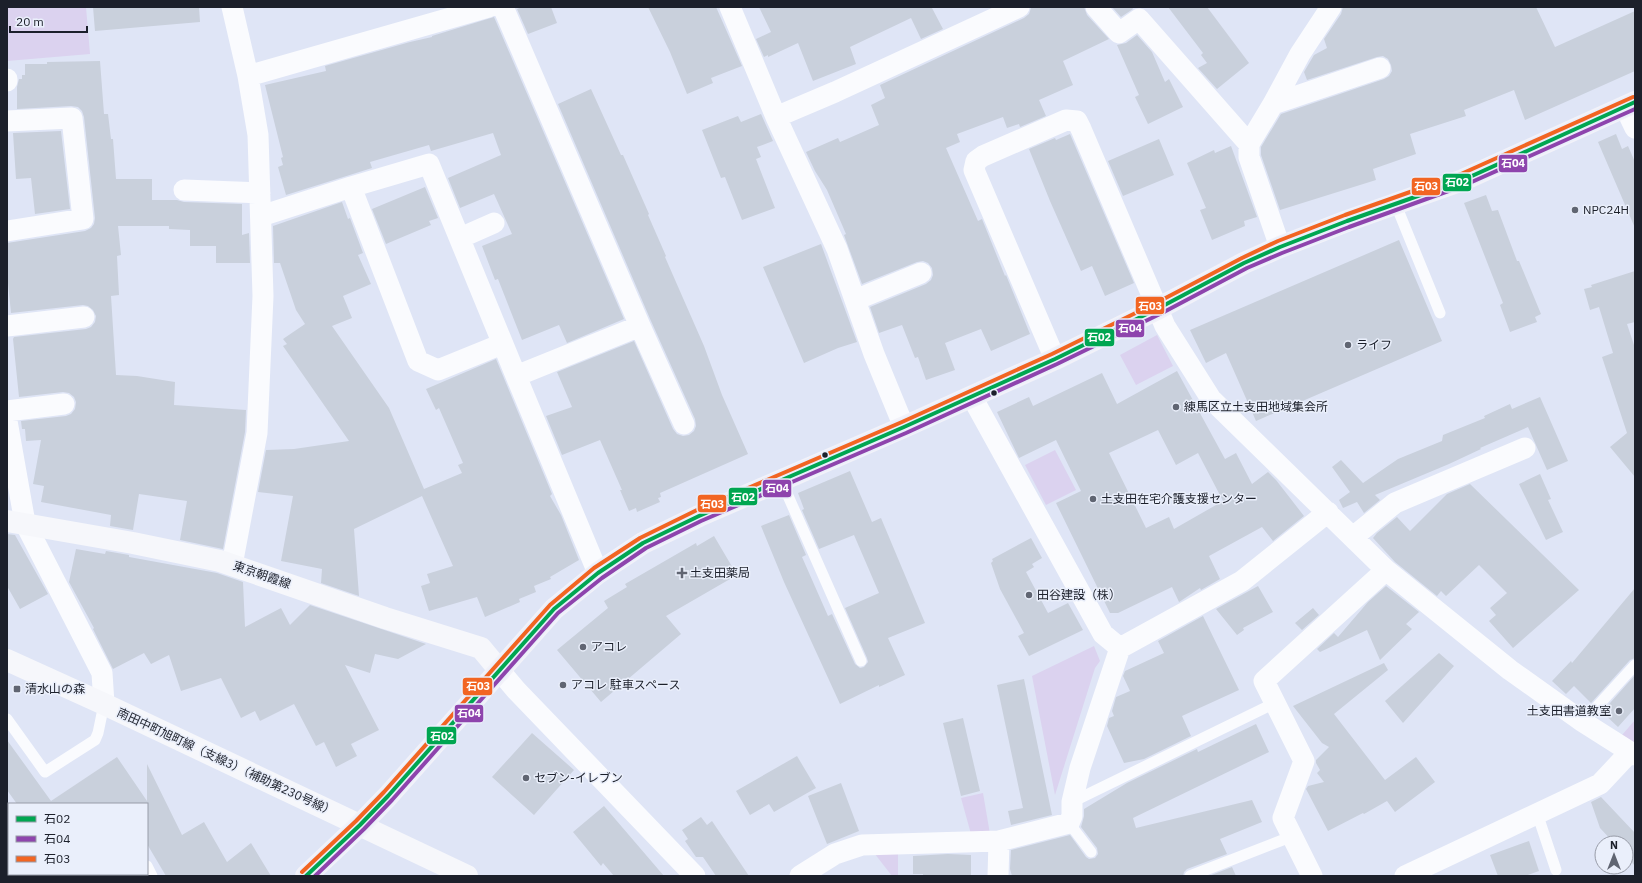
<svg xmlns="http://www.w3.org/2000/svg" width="1642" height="883" viewBox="0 0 1642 883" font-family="'IBM Plex Sans','Noto Sans JP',sans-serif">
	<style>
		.green { fill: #dbd2ef }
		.building { fill: #c9d0dc; fill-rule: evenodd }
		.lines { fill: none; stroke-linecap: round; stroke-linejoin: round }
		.service { stroke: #fafbfe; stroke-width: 11 }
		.minor { stroke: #fafbfe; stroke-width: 21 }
		.secondary { stroke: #f6f7fb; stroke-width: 22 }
		.primary { stroke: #f2f2f9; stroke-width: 22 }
		.bus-1-casing { stroke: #eaeffb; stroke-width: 7 }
		.bus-2-casing { stroke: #eaeffb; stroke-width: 7 }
		.bus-3-casing { stroke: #eaeffb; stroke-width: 7 }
		.bus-1 { stroke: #00a651; stroke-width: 4 }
		.bus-2 { stroke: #8e44ad; stroke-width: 4 }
		.bus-3 { stroke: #f26522; stroke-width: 4 }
		.poi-dot { fill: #606572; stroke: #eaeffb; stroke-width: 1.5 }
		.bus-dot { fill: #1c202b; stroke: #eaeffb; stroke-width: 1.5 }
		.labels { text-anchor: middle; stroke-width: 3; stroke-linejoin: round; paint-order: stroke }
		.poi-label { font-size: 12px; fill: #1c202b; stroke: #eaeffb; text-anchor: start }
		.street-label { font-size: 12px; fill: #1c202b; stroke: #eaeffb }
		.line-badge { stroke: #eaeffb; stroke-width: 1.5 }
		.badge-label { font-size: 11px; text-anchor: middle; font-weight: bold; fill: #fff }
	</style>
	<rect width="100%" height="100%" fill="#dfe5f6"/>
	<path class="green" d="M7,7H86L90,54L7,61Z
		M1157,335L1173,366L1136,385L1120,355Z
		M1055,450L1076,490L1046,505L1025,465Z
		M1094,646L1100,661L1095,668L1055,795L1032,676Z
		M1635,720V743L1622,735Z
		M983,793L990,834H971L961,798Z
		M871,849L898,850V876H892Z"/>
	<path class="building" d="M93,7H199L200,22L95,31Z
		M522,7H551L557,23L528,34L517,9Z
		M648,7H716L742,66L711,78L713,83L687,94L670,52Z
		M759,7H934L932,8L943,29L921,39L911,18L850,47L856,64L813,81L798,43L768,57V55L764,57L756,39L771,32Z
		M1034,7H1084L1087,15L1109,39L1063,61L1073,85L1039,100L1046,116L1020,127L1019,124L1007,128L1003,117L957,134L960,142L946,148L978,221L982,219L1005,276L1006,275L1030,334L991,351L981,329L945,343L955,370L926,380L918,357L915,358L902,325L879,333L870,307L926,284L931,280L933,275L932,268L928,263L923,261L917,262L862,284L844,235L846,234L827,190L815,171L806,152L838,138L840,142L879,125L871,105L885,98L880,85L1024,18L1029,14L1031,8Z
		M1112,7H1132L1133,9L1121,17Z
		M1168,7H1207L1249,63L1217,89L1198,68L1207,63L1201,55L1203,53Z
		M1343,7H1536L1555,47L1635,11V71L1525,120L1514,90L1464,110L1466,116L1410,134L1416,154L1373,169L1376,180L1280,210L1261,155V147L1281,114L1384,79L1389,76L1392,71L1391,65L1388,59L1383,56L1377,57L1307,80L1304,72L1314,55L1327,48L1324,39L1341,14Z
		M494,17L624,319L567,343L559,325L522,340L498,279L495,280L482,246L512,234L494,194L460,208L448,178L501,155L493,133L431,151L429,145L370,162L372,168L286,195L278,167L283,165L281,158L283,157L265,85L326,71L325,66L410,42L432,37V36Z
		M1137,35L1152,52L1165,82L1169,79L1183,107L1148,124L1135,97L1139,95L1117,45L1126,43Z
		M100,61L104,114H108L111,139H113L116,179H152V200H177L184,202L242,204V235L249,233L250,263H216V246H190V230L169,229V226H118L121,255L117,256L119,295L111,296L116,375L137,376L175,382L174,405L246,410L245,432L223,549L180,540L187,501L139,494L133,530L110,526L111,515L41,502L44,486L33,484L41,440L26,441L25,429H22L21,421L66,416L71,414L75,409L76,402L74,397L69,393L63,392L19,397L13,339L14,337L86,329L91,327L95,322L96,316L93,310L88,306L83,305L11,313L7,273V243L85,231L91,228L94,224L95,218L84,117L82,111L78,107L71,106L17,109V87L19,79H22V75H25V64H47V62Z
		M591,89L621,155H623L649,214L648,215L666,256L665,257L704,346L722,395L748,454L660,493L661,497L658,498L660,502L637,512L636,508L629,511L620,490H622L600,440L562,455L546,416L572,407L557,372L634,341L673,429L677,434L683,436L689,435L694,431L696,426L695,419L651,321L558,104Z
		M761,114L773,141L757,147L761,157L756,159L775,208L742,220L725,177L721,178L702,130L738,116L741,122Z
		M61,131L70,209L35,214L31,178L16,179L13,133Z
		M1070,134L1134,283L1105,296L1092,266L1081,271L1050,201L1029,149L1055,138L1056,140Z
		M1616,134L1622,149L1628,146L1635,162V228L1598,142Z
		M1159,139L1174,175L1123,196L1108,161Z
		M1231,146L1257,217L1244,221L1245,226L1212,240L1200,210L1206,208L1187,163L1214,150L1215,153Z
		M425,187L438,218L429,221L431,225L386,244L372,209Z
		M1486,195L1492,211L1498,210L1517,261H1519L1541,314L1535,317L1537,322L1510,332L1500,305L1503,303L1464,203Z
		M342,202L348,219L350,218L363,253L358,255L371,284L343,296L352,318L332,326L389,408L424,489L462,473L458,465L463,463L439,408L436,410L426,389L496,359L552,494L550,496L561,515L579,560L550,577L551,579L534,586L536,592L519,599L520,602L485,617L477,597L429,611L421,586L430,583L427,574L453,566L422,496L354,529L359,596L321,583L322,569L281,561L293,496L258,492L266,450L294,449L349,441L283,346L287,344L283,339L305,324L296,310L280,263H274L273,226Z
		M1399,240L1442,341L1256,421L1226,353L1206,363L1190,330Z
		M821,244L857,342L838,348L804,363L763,267Z
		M1635,271V322L1627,324L1635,348V477L1610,447L1627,433L1602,357L1613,353L1599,307L1590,310L1584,289L1592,287L1591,285Z
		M1177,371L1225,459L1236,453L1252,484L1268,472L1276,480L1304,516L1273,541L1262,527L1209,556L1220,579L1201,590L1200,588L1179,602L1172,587L1118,613H1110L1056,503L1081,491L1056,440L1019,458L997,412L1029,397L1033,406L1102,373L1117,404ZM1158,430L1176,465L1198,453L1223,501L1174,529L1169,517L1146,528L1109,453Z
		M1540,397L1568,461L1547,470L1528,427L1480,448L1481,449L1449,464L1375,495L1380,500L1364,513L1357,502L1343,508L1339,500L1350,492L1332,467L1341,460L1363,483L1398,459L1442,441L1443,435L1485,418L1484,416L1510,404L1512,409Z
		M850,471L872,522L881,518L925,623L888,638L905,675L879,687V685L840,704L784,582L761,526L789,515L806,555L802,557L828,616L832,614L855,664L860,668L864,667L868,662L867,658L845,608L879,593L854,535L819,549L802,510L804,509L798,493Z
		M1540,474L1551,499L1548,500L1563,532L1546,540L1519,484Z
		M1470,484L1579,590L1513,648L1489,621L1496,615L1490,608L1507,593L1479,565L1446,596L1441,591L1437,596L1395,562L1373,538L1377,533L1397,517L1410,531L1447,494Z
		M7,534L15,535L48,594L20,609L7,586Z
		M714,536L737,575L666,616L681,634L601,702L557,650L608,608L604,601L627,587L625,584L696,543L697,546Z
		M1031,538L1042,558L1032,564L1034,567L1026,572L1048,613L1068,603L1083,630L1029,656L1018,636L1024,633L1000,589L991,563L993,561L992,559Z
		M76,549L105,554L106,551L129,555V557L217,573L243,582L245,627L281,608L290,625L310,605L426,644L398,659L375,654L370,673L345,665L379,730L351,744L357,756L336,767L324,742L316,746L294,704L260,721L255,711L241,718L221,678L181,691L169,655L151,664L144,653L113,669L93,629L94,628L69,582Z
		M1258,586L1273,612L1243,628L1244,630L1237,635L1216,609Z
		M1386,586L1419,612L1406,624L1412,629L1380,660L1367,630L1320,652L1317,649L1334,633L1338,637L1368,602Z
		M1635,588V658L1630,660L1591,703L1574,686L1566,694L1552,681L1571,661L1572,663Z
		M1313,608L1319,615L1302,630L1295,623Z
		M1203,616L1239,690L1182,716L1191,736L1144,759L1124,763L1107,726L1109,718L1114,716L1112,711L1116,697L1130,691L1123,676L1125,671L1164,653L1158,641Z
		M1439,653L1454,666L1403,723L1385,701Z
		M1384,663L1388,670L1334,714L1385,780L1416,757L1435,782L1395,812L1387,801L1364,814L1363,813L1328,831L1306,789L1308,786L1324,782L1317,773L1320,770L1316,763V760L1329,747L1322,743L1293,706Z
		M1635,675V708L1618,727L1602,712Z
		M1024,679L1052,815L1011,825L1008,811L1023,808L997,685Z
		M963,718L980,791L961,796L943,723Z
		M1256,724L1269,752L1133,818L1136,828L1252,800L1262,822L1220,839L1227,854L1187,869L1184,872L1183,876H1012L1010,869L1011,850L1070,835L1086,857L1089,859L1095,858L1098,854L1097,848L1081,827L1084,816V809L1127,783L1197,749L1198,752Z
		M532,733L574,770L534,815L492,777Z
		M7,740L51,801L117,757L147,801V764L182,835L204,822L227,862L251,843L271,876H166L147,844V804H17L7,790Z
		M797,756L816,788L774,812L769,804L750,815L736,791Z
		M841,783L859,831L827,844L808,796Z
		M1601,797L1635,833V866L1626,856V843H1614L1600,828L1591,802Z
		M604,806L664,876H614L603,863L601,866L573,832Z
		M701,817L707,825L712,821L749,876H716L703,857H696L685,841L688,839L682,830Z
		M1529,841L1539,871L1525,876H1498L1490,855Z
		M948,854L971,855V876H923V874H913V856Z
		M1232,867L1236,876H1209Z"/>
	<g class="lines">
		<path class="service" d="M1396,205L1440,313
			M781,480L861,661
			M7,719L45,772L95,740L98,733L104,704
			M1583,722L1635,665
			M1072,802L1275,703
			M1537,813L1556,870
			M1069,823L1091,852
			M147,866L152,876
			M64,876L67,874
			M1190,876L1293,836"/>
		<path class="minor" d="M232,7L248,76L258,135L263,296L257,433L232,565
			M503,7L640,326L684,424
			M730,7L776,117L837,249L874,354L904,427
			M1096,7L1119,33L1139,19L1249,144
			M248,76L489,7
			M7,81V79
			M1273,104L1380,68
			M1625,107L1635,128
			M776,117L835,92L1019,7
			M7,121L72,118L83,219L7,231
			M351,187L418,361L438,370L502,344
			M184,190L260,193
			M261,216L351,187L429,164L516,376L598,573
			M460,238L494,223
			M1280,247L1249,157V144L1273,104L1300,54L1331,7
			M855,300L921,273
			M7,326L84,317
			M1055,359L974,170L976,161L983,156L1066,120L1077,121L1081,129L1165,326L1211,399L1386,570L1510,670L1583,722L1635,755
			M516,376L640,326
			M7,411L64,404
			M7,421L25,523L102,673L104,704
			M1353,537L1395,503L1525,448
			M1120,648L1242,581L1328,512
			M500,671L516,690L695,876
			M800,876L835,854L862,845L999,841L1069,823L1072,816V802L1080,768L1120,648L1103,634L972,397
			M998,876L999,841
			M1312,876L1283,818L1304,761L1264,681L1386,570
			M1405,876L1600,784L1630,752"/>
		<path class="secondary" d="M7,521L133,543L220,561L385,618L481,648L500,671
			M7,660L104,704L467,876"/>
		<path class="primary" d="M306,876L360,825L388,796L554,609L598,573L643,543L699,516L904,427L1055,359L1159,308L1244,263L1280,247L1347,221L1463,180L1635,102"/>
		<defs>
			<path id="bus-1" d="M306,876L360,825L388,796L554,609L598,573L643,543L699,516L904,427L1055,359L1159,308L1244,263L1280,247L1347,221L1463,180L1635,102"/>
			<path id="bus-2" d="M315,876L364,829L392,800L558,613L602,578L646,548L701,521L906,433L1057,364L1162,313L1247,268L1282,253L1349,227L1465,185L1635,109"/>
			<path id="bus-3" d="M302,872L356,821L384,792L550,605L594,568L640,538L697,510L902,422L1052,354L1156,303L1242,258L1278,241L1345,215L1461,174L1633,97"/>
		</defs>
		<use href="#bus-1" class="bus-1-casing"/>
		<use href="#bus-2" class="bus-2-casing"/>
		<use href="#bus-3" class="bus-3-casing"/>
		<use href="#bus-1" class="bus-1"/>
		<use href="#bus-2" class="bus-2"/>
		<use href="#bus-3" class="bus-3"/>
	</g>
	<g class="poi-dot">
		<circle cx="1575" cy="210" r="4"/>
		<circle cx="1348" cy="345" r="4"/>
		<circle cx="1176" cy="407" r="4"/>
		<circle cx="1093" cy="499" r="4"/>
		<path d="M680 567h4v4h4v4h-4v4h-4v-4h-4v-4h4z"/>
		<circle cx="1029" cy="595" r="4"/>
		<circle cx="583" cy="647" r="4"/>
		<circle cx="563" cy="685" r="4"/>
		<rect x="13" y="685" width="8" height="8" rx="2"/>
		<circle cx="1619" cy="711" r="4"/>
		<circle cx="526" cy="778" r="4"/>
	</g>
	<g class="bus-dot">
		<circle cx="994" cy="393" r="3.5"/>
		<circle cx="825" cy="455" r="3.5"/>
	</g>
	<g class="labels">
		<g class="poi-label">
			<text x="1583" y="214">NPC24H</text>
			<text x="1356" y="349">ライフ</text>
			<text x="1184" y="411">練馬区立土支田地域集会所</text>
			<text x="1101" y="503">土支田在宅介護支援センター</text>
			<text x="690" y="577">土支田薬局</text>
			<text x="1037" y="599">田谷建設（株）</text>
			<text x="591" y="651">アコレ</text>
			<text x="571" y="689">アコレ 駐車スペース</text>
			<text x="25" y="693">清水山の森</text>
			<text x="1611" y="715" text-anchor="end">土支田書道教室</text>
			<text x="534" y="782">セブン-イレブン</text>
		</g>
		<g class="street-label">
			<text transform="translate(262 575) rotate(19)" y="4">東京朝霞線</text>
			<text transform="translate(226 762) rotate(25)" y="4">南田中町旭町線（支線3）（補助第230号線）</text>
		</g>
	</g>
	<g class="line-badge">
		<rect x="1498" y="154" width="30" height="19" rx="4" fill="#8e44ad"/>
		<rect x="1442" y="173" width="30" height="19" rx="4" fill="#00a651"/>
		<rect x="1411" y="177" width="30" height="19" rx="4" fill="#f26522"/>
		<rect x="1135" y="296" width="30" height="19" rx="4" fill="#f26522"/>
		<rect x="1115" y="319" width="30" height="19" rx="4" fill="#8e44ad"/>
		<rect x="1084" y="328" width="31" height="19" rx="4" fill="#00a651"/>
		<rect x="762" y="479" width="30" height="19" rx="4" fill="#8e44ad"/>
		<rect x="728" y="487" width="30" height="19" rx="4" fill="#00a651"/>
		<rect x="697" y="494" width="30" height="19" rx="4" fill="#f26522"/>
		<rect x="462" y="677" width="31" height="19" rx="4" fill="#f26522"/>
		<rect x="454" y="704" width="30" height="19" rx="4" fill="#8e44ad"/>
		<rect x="426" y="726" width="31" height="19" rx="4" fill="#00a651"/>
	</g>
	<g class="badge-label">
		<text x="1513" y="167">石04</text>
		<text x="1457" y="186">石02</text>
		<text x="1426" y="190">石03</text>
		<text x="1150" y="310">石03</text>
		<text x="1130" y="332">石04</text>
		<text x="1099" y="341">石02</text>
		<text x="777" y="492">石04</text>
		<text x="743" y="501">石02</text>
		<text x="712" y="508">石03</text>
		<text x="478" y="690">石03</text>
		<text x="469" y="717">石04</text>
		<text x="442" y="740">石02</text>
	</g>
	<rect width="1642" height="883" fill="none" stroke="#1c202b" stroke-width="16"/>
	<rect x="8" y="803" width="140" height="72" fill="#eaeffb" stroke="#989ca8"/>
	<rect x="16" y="816" width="20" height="6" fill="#00a651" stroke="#989ca8"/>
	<text x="44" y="823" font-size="12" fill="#1c202b">石02</text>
	<rect x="16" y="836" width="20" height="6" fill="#8e44ad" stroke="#989ca8"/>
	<text x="44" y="843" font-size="12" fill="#1c202b">石04</text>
	<rect x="16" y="856" width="20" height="6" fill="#f26522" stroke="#989ca8"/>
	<text x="44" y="863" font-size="12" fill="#1c202b">石03</text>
	<g transform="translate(1614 855)"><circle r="19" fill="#eaeffb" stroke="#989ca8"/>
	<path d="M0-3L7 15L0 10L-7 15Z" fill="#606572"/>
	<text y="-6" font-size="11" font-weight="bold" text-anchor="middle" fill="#1c202b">N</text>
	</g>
	<path d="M10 26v6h77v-6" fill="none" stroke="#1c202b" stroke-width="2"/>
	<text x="16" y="26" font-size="12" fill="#1c202b" stroke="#eaeffb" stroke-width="3" paint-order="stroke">20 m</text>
</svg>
